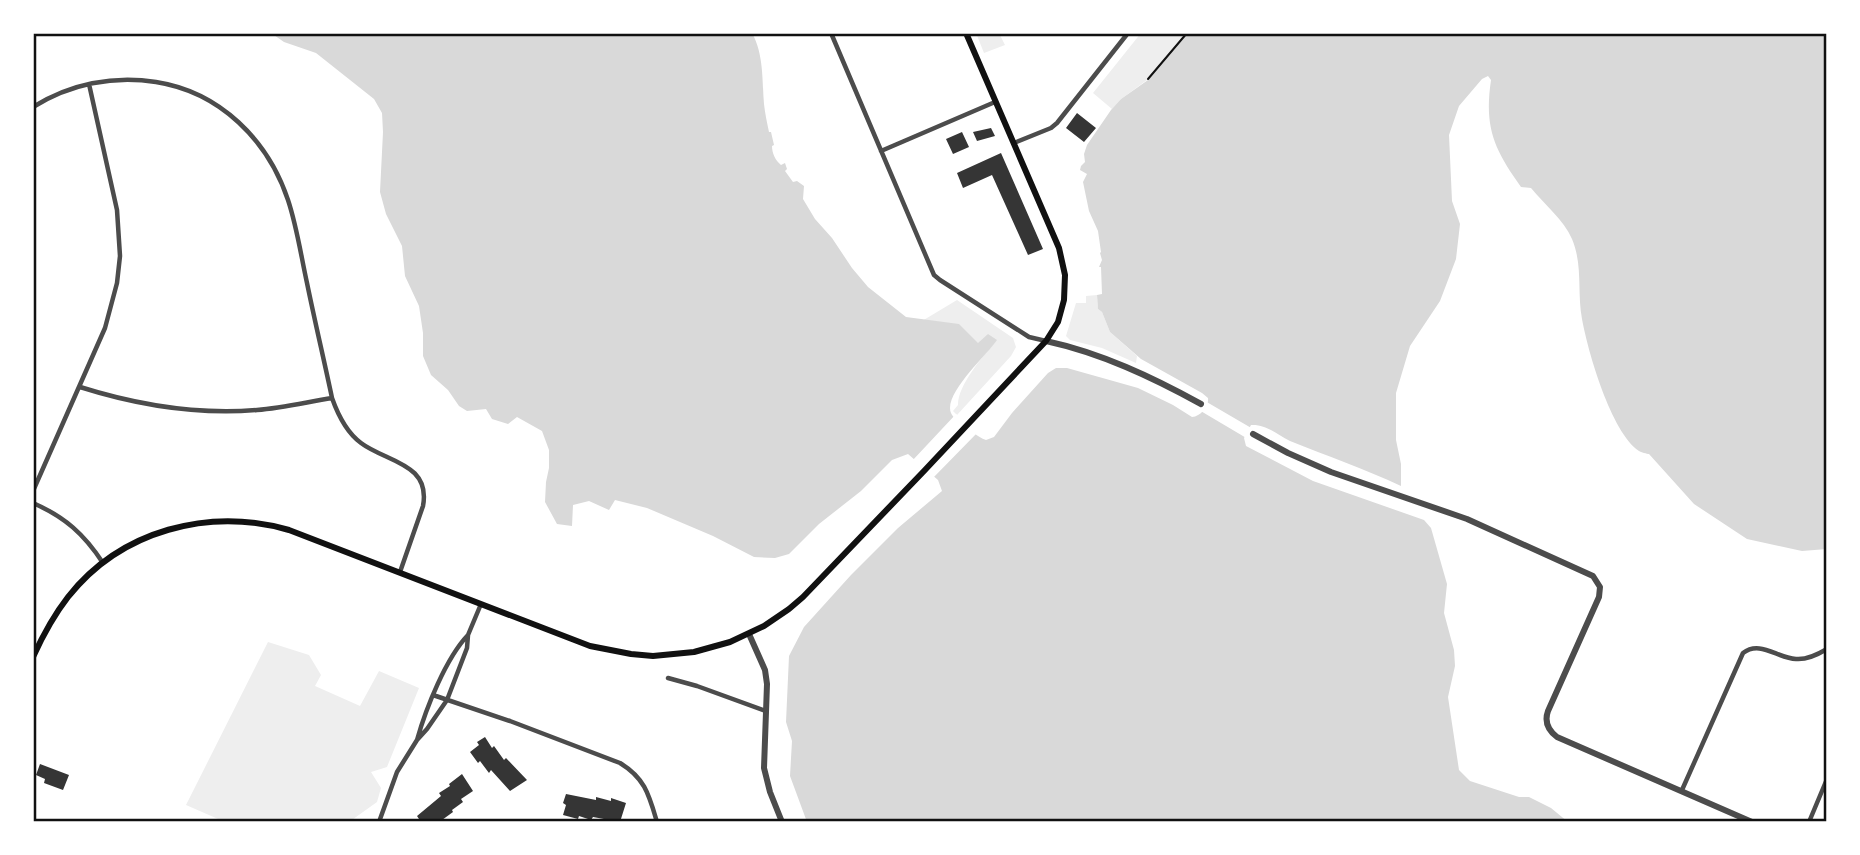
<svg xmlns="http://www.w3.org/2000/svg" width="1860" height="855" viewBox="0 0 1860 855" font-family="Raleway,sans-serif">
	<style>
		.green { fill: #eee }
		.water { fill: #d9d9d9 }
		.pier { fill: #fff }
		.building { fill: #353535 }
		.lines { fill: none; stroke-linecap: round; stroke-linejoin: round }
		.path { stroke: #111; stroke-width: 2 }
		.minor { stroke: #4c4c4c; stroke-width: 4.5 }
		.tertiary { stroke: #4c4c4c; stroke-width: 6 }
		.secondary { stroke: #111; stroke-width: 6 }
		.neatline { fill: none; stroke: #111; stroke-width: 2.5 }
	</style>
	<rect width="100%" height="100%" fill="#fff"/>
	<path class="green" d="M976,33H999L1005,45L984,53Z
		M1141,33H1182L1181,35L1183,37L1147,80L1121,99L1112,109L1093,93Z
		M1097,295L1098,309L1102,312L1110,332L1137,356L1136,363L1102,348L1070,340L1066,336L1076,303H1086V296Z
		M957,300L1013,338L1016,347L1011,356L957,415L953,411L958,405C958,384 984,356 996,340L978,343L922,321Z
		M268,642L309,655L321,675L315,686L360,706L379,671L419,688L387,767L371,772L381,788L377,802L349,822H225L186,805Z"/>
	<path class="water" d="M271,33H752C764,54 762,81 764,104C765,113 767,123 769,132H771L774,145L772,146C772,153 775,160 781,165L785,163L787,169L785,171L793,182L797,181L804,186L803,199L815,219L832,238L852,268L868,287L906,317L959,324L978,343L988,334L997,340C987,355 943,394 951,413C953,418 959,421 963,425C971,430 977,437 986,440L994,437L1012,413L1048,373L1056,368H1067L1138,388L1173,405L1192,417C1201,416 1209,406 1208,398L1202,393L1141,359L1110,332L1102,312L1098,309L1097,295L1102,294L1101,267H1099L1102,260L1100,253L1101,252L1098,231L1089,211L1083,182L1087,174L1080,170L1081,166L1085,162L1084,154L1087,145L1111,110L1121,99L1148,80L1183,36L1181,35L1182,33H1827V549L1802,551L1747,539L1694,504L1649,454C1647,454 1641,452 1639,451C1611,432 1588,352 1582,319C1577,292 1583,265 1572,239C1564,220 1544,204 1531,188L1521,187C1494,149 1484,128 1491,80L1488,76L1482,79L1459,106L1449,135L1452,201L1460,224L1456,259L1440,301L1410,346L1396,393V440L1401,464V486C1365,469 1327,456 1290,441C1277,435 1267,424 1251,425L1244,438L1246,446L1313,481L1424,520L1431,528L1447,584L1444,613L1454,650L1455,666L1448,697L1459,770L1470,781L1519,797H1529L1551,808L1568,822H807L790,776L792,741L786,722L789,656L804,627L851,575L898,528L942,491L938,480L908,454L892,460L861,491L819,524L789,554L775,558L754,557L713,536L647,508L615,500L609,510L589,501L573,505L572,526L557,524L545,502L546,482L549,468V450L542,431L517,417L508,424L492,419L486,409L467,411L459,406L448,390L431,375L423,356V333L419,306L405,276L402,246L386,214L380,192L383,132L382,113L374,99L316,53L284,42Z"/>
	<path class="pier" d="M1205,401L1253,429L1248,439L1199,410Z
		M956,414L978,432L932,479L912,461Z"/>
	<path class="building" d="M1077,113L1096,128L1084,142L1066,128Z
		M991,128L995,136L977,141L973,132Z
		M962,132L969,147L953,154L946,139Z
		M1001,153L1043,249L1028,255L992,175L963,188L957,173Z
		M485,737L492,748L494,746L504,760L506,758L527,780L510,791L491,770L489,773L480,761L478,763L470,752L479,745L477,742Z
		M40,764L69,775L63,790L44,783L45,779L36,775Z
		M462,774L473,791L461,799L463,802L452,810L453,812L442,820V822H421L417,816L441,796L439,793L450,786L449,784Z
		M566,794L596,800V797L611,801V798L626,803L620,822L593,817L591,820L579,816L578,819L563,815L566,805L563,803Z"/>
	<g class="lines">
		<path class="path" d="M1148,79L1187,33"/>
		<path class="minor" d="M831,33L934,275L940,280L1029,337L1046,341
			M33,107C70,84 113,75 156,82C220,92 268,140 288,200C297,227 301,256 307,283C315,322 324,360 332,398C338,415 346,432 361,443C386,462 431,463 423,506L400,572
			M1014,143L1051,128L1057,123L1128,33
			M881,151L995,102
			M80,387C137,405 196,415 257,410C282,408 307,402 332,398
			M33,491L105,328L117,283L120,256L117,210L89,84
			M33,503C65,517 84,534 103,563
			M468,635C446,658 426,708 417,740L427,729L447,700L467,648L468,635L481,604
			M668,678L697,686L766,711
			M433,695L510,721L620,763C645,778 649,795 657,822
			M1682,790L1743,653C1760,640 1777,658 1796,659C1807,660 1817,655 1827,649
			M379,822L397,772L417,740
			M1809,822L1827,779"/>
		<path class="tertiary" d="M1046,341C1101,353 1152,377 1201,404
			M1253,434L1288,453L1331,472L1467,519L1593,576L1600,587L1599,597L1548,711C1544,722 1548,730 1557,737L1752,822
			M749,634L765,670L767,684L764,768L770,792L782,822"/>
		<path class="secondary" d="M33,657C43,635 54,615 68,597C121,530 209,507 289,530L590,646L631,654L653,656L694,652L730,642L764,626L789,609L803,597L924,471L1046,341L1058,322L1064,300L1065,275L1059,248L966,33"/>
	</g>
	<rect width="1860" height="855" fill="none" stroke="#ffffff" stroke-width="70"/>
	<rect x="35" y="35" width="1790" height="785" class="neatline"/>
</svg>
